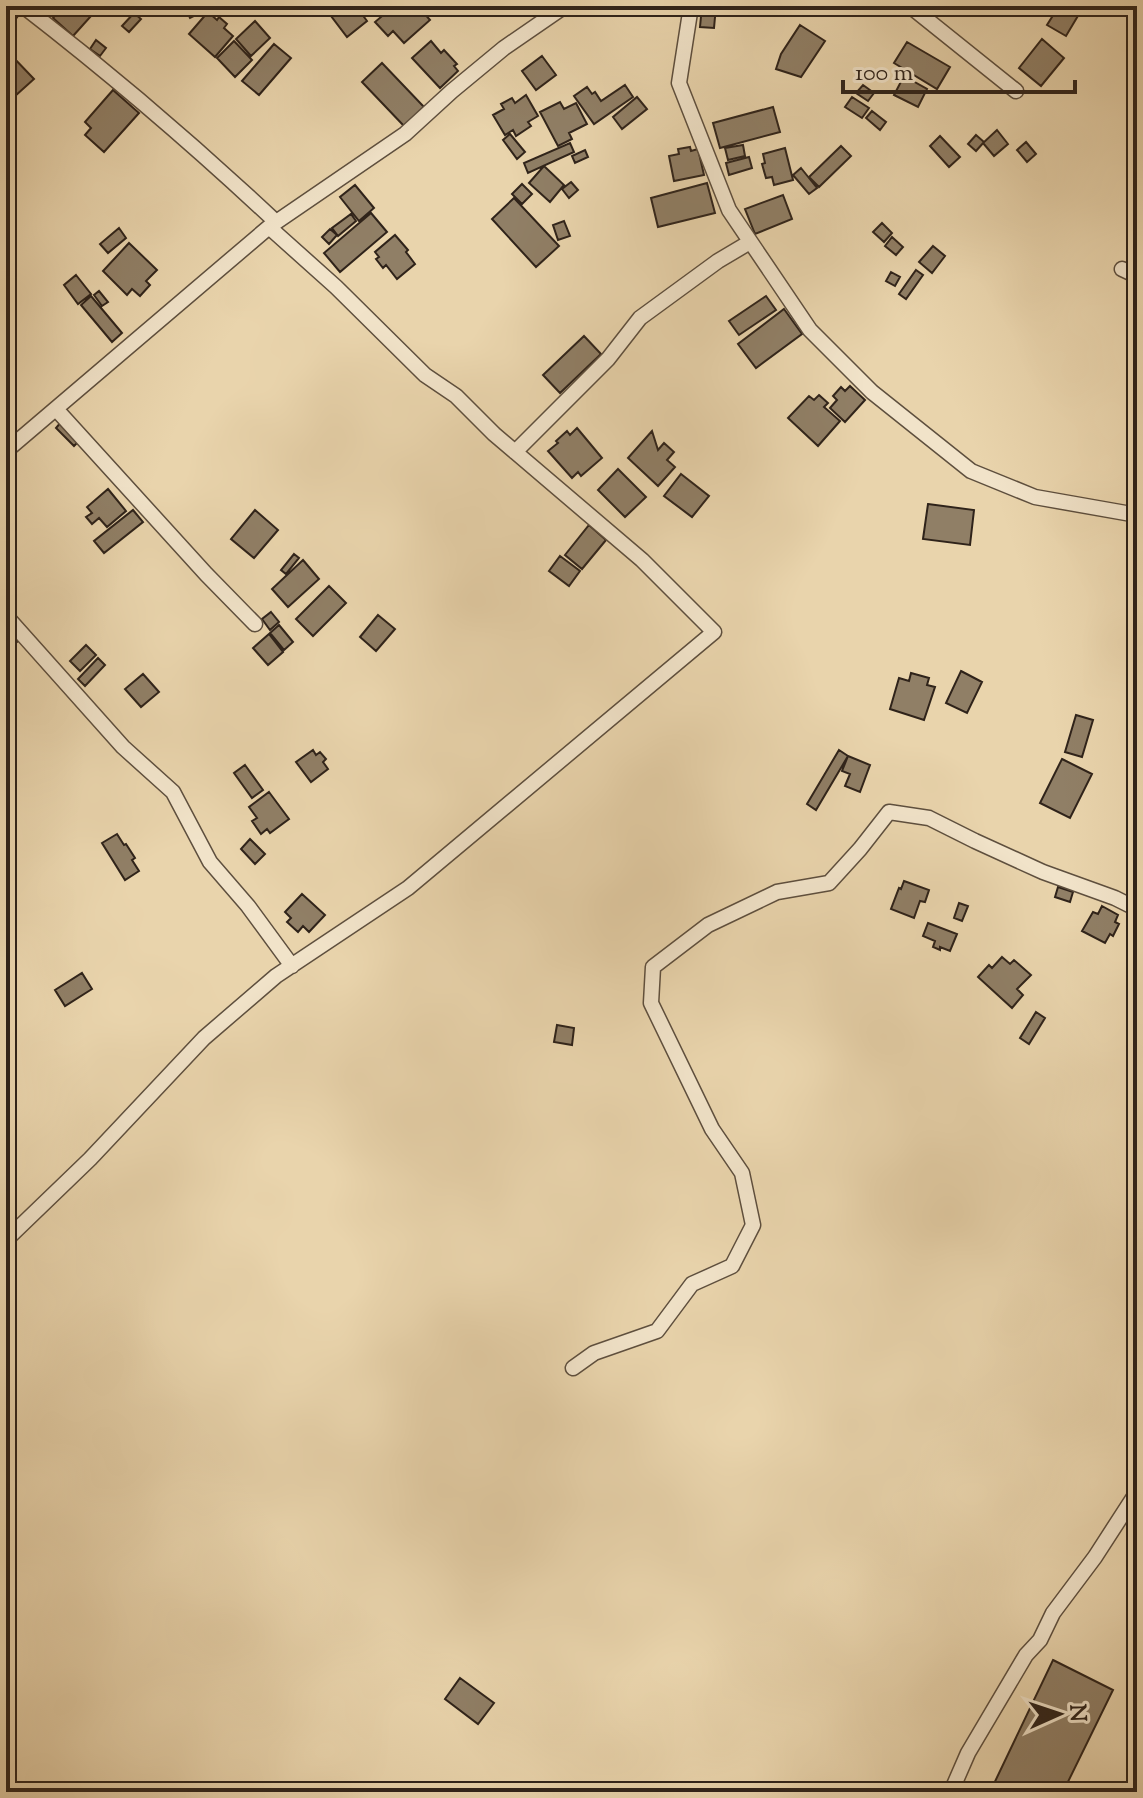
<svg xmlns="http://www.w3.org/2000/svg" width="1143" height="1798" viewBox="0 0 1143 1798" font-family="'Sorts Mill Goudy',serif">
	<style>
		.building { fill: #907f66; stroke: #2f231a; stroke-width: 2 }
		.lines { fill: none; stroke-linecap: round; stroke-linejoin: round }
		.street-casing { stroke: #5e4f3e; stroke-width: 17 }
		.street { stroke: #f1e3c9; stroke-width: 14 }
	</style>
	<rect width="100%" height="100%" fill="#e9d4ac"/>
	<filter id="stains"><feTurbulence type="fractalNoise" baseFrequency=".0025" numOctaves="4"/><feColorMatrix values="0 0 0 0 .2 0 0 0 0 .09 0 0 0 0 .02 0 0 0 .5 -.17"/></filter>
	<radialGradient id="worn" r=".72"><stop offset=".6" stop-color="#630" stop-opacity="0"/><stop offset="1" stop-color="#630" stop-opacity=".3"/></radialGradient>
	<path class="building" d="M6,6H10L20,13L6,33Z
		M63,6H100L73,36L53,18Z
		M187,6H204L206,10L190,18L185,7Z
		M327,6H356L367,21L347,37L325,8Z
		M400,6H418L430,20L404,43L393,31L388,36L375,22L388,11L391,14Z
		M702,6H716L714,28L700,27Z
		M1059,6H1077L1082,9L1066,36L1047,25Z
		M208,12L217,20L219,17L227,24L224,28L233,36L215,57L189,34Z
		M134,13L141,19L129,32L122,26Z
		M255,21L270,38L251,56L236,39Z
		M800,25L825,41L801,77L776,69L781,54Z
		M1042,39L1064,58L1041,86L1019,68Z
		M96,40L106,48L100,56L90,49Z
		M234,41L252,60L235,77L217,58Z
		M431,41L441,53L444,50L457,64L454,66L458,71L440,88L412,58Z
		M907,42L950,67L937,89L894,63Z
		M274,44L291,58L259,95L242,81Z
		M11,55L34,79L15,96L6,86V59Z
		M542,56L556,75L536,90L522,71Z
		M382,63L424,107L404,126L362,82Z
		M904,76L927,89L918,107L894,95Z
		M625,85L633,97L594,124L574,96L587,87L592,94L595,92L601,101Z
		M863,85L874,93L868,101L856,93Z
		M113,90L139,113L104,152L85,135L91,128L85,122Z
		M526,95L538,116L528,122L531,126L516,136L513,130L505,135L493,115L504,109L501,104L512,98L515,103Z
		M637,97L647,109L622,129L613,117Z
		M852,97L869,108L862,118L845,107Z
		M560,102L564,109L576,103L587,124L569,133L572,139L558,146L540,112Z
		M773,107L780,132L720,148L713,123Z
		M872,111L886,122L880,130L866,118Z
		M997,130L1008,144L994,156L983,143Z
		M510,134L525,152L517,159L503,140Z
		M976,135L984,142L976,151L968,144Z
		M940,136L960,157L949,167L930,146Z
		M1026,142L1036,154L1027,162L1017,150Z
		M570,143L574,152L528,173L524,163Z
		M743,145L745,156L728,160L725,148Z
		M841,146L851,156L819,187L809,177Z
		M690,147L691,151L698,149L704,175L674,181L669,156L679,154L678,149Z
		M785,148L793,180L774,185L772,177L766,178L762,164L765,163L763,154Z
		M585,150L588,157L575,163L572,156Z
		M749,157L752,168L729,175L726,163Z
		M544,166L564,185L550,202L529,183Z
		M801,168L817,188L809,194L793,175Z
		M571,182L578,190L569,198L562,189Z
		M707,183L715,213L658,227L651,198Z
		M522,184L532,194L522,204L512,194Z
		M355,185L374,208L359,221L340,197Z
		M783,195L792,219L755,234L745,209Z
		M514,198L559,246L536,267L492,219Z
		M371,213L387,232L340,272L324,253Z
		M351,214L356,221L338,236L332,228Z
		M564,221L570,236L558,240L553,225Z
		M882,223L892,233L884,242L873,232Z
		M119,228L126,238L108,253L100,244Z
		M330,229L337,235L329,244L322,237Z
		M395,235L408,250L406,252L415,264L397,279L386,265L383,268L376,259L379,257L375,252Z
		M892,237L903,247L896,255L885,246Z
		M129,243L157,270L146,281L150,285L140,296L132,289L127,295L103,271Z
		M933,246L945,256L932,273L919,262Z
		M916,270L923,275L906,299L899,294Z
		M891,272L900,277L895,286L886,281Z
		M76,275L91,294L78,304L64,285Z
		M99,291L108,302L102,306L94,295Z
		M91,296L122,333L112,342L81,305Z
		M766,296L776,310L739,335L729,321Z
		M784,309L802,334L756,368L738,344Z
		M584,336L601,354L560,393L543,375Z
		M850,386L865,400L845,422L830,408L837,400L833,396L841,387L845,391Z
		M819,395L828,403L824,407L840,421L818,446L788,418L809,396L814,400Z
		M61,422L79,441L74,446L56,428Z
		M577,428L602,458L581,476L578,472L572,478L548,451L558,443L556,441L567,431L570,435Z
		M652,431L658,450L664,443L674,452L667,460L675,467L658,486L628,458Z
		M618,469L646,497L625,517L598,490Z
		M681,474L709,496L692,517L664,496Z
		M108,489L126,511L107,527L99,518L92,524L86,517L92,513L87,507Z
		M928,504L974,510L970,545L923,539Z
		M133,510L143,522L104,553L94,541Z
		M255,510L278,530L254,558L231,539Z
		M589,525L606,540L582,569L565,555Z
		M294,554L299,558L286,574L281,570Z
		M560,556L580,571L569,586L549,571Z
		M303,560L319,579L288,607L272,589Z
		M329,586L346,603L313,636L296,619Z
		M271,612L279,622L270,630L262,619Z
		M378,615L395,629L376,651L360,637Z
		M279,625L293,642L284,650L270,633Z
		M9,631L18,641L7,651L6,634Z
		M269,634L283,652L268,665L253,648Z
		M86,645L96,655L80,671L70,661Z
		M98,658L105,665L85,686L78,679Z
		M961,671L982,682L967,713L946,703Z
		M911,673L929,678L927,685L935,687L924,720L890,709L899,678L909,681Z
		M143,674L159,692L141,707L125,689Z
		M1076,715L1093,720L1082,757L1065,752Z
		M313,750L316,755L320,752L326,759L323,762L328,769L311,782L296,762Z
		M839,750L848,756L816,810L807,804Z
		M848,756L870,765L860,792L845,786L850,774L842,771Z
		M1062,759L1092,774L1070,818L1040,803Z
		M245,765L263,790L252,798L234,773Z
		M269,792L289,819L270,833L267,829L261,834L252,821L257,818L249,807Z
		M117,834L124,845L126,844L135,858L132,860L139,871L125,880L102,843Z
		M250,839L265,854L255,864L241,849Z
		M904,881L929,890L925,902L920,901L914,918L891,909L899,888L901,889Z
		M1058,887L1073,892L1070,902L1055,897Z
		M302,894L325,915L309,932L303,926L298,932L287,922L291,918L285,912Z
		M959,903L968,906L962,921L954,918Z
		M1102,906L1118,915L1115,922L1119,924L1113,936L1110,934L1105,943L1082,931L1093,912L1098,914Z
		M928,923L957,934L950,951L940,947V950L933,947L935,941L923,936Z
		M1002,957L1010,964L1014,960L1031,975L1017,989L1023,995L1012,1008L978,977L989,965L992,968Z
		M82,973L92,989L65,1006L55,990Z
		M1036,1012L1045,1018L1029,1044L1020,1038Z
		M557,1025L574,1028L572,1045L554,1042Z
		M1053,1660L1113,1690L1063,1792H990Z
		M460,1678L494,1703L478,1724L445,1699Z"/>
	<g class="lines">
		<defs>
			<path id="street" d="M23,6C111,74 195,146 276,222
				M691,6L679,83L729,210L810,330L872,392L971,471L1035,497L1137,515
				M910,6L1016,91
				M1122,269L1137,276
				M56,409L206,574L255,624
				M6,451L269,227L405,134L452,91L504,48L565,6
				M515,452L608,359L640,318L718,261L750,242
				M6,616L123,747L173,792L210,862L248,906L292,966
				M6,1240L90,1159L204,1038L276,976L408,888L714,632L642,560L494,434L456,396L425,375L336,287L269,227
				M573,1368L594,1353L657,1331L692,1284L732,1266L753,1225L742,1173L712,1129L651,1003L653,967L708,925L777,892L829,883L860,849L889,812L929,818L975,841L1043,872L1115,898L1137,909
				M951,1792L968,1753L1026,1655L1040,1640L1053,1613L1095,1557L1137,1492"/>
		</defs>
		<use href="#street" class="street-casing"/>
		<use href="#street" class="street"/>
	</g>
	<rect width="1143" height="1798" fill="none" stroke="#e9d4ac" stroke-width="32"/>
	<rect x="8" y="8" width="1127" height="1782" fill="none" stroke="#2f231a" stroke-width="4"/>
	<rect x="16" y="16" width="1111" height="1766" fill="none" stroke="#2f231a" stroke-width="2"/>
	<g transform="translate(1059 1714) rotate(87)" stroke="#f1e3c9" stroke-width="6" paint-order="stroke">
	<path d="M0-6L14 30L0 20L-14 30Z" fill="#2f231a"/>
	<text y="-12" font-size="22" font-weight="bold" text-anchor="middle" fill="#2f231a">N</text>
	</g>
	<path d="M843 80v12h232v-12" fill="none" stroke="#2f231a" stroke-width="4"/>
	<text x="855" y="80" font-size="24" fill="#2f231a" stroke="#f1e3c9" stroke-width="6" paint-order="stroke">100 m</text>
	<rect width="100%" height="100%" filter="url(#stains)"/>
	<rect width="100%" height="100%" fill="url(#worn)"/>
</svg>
